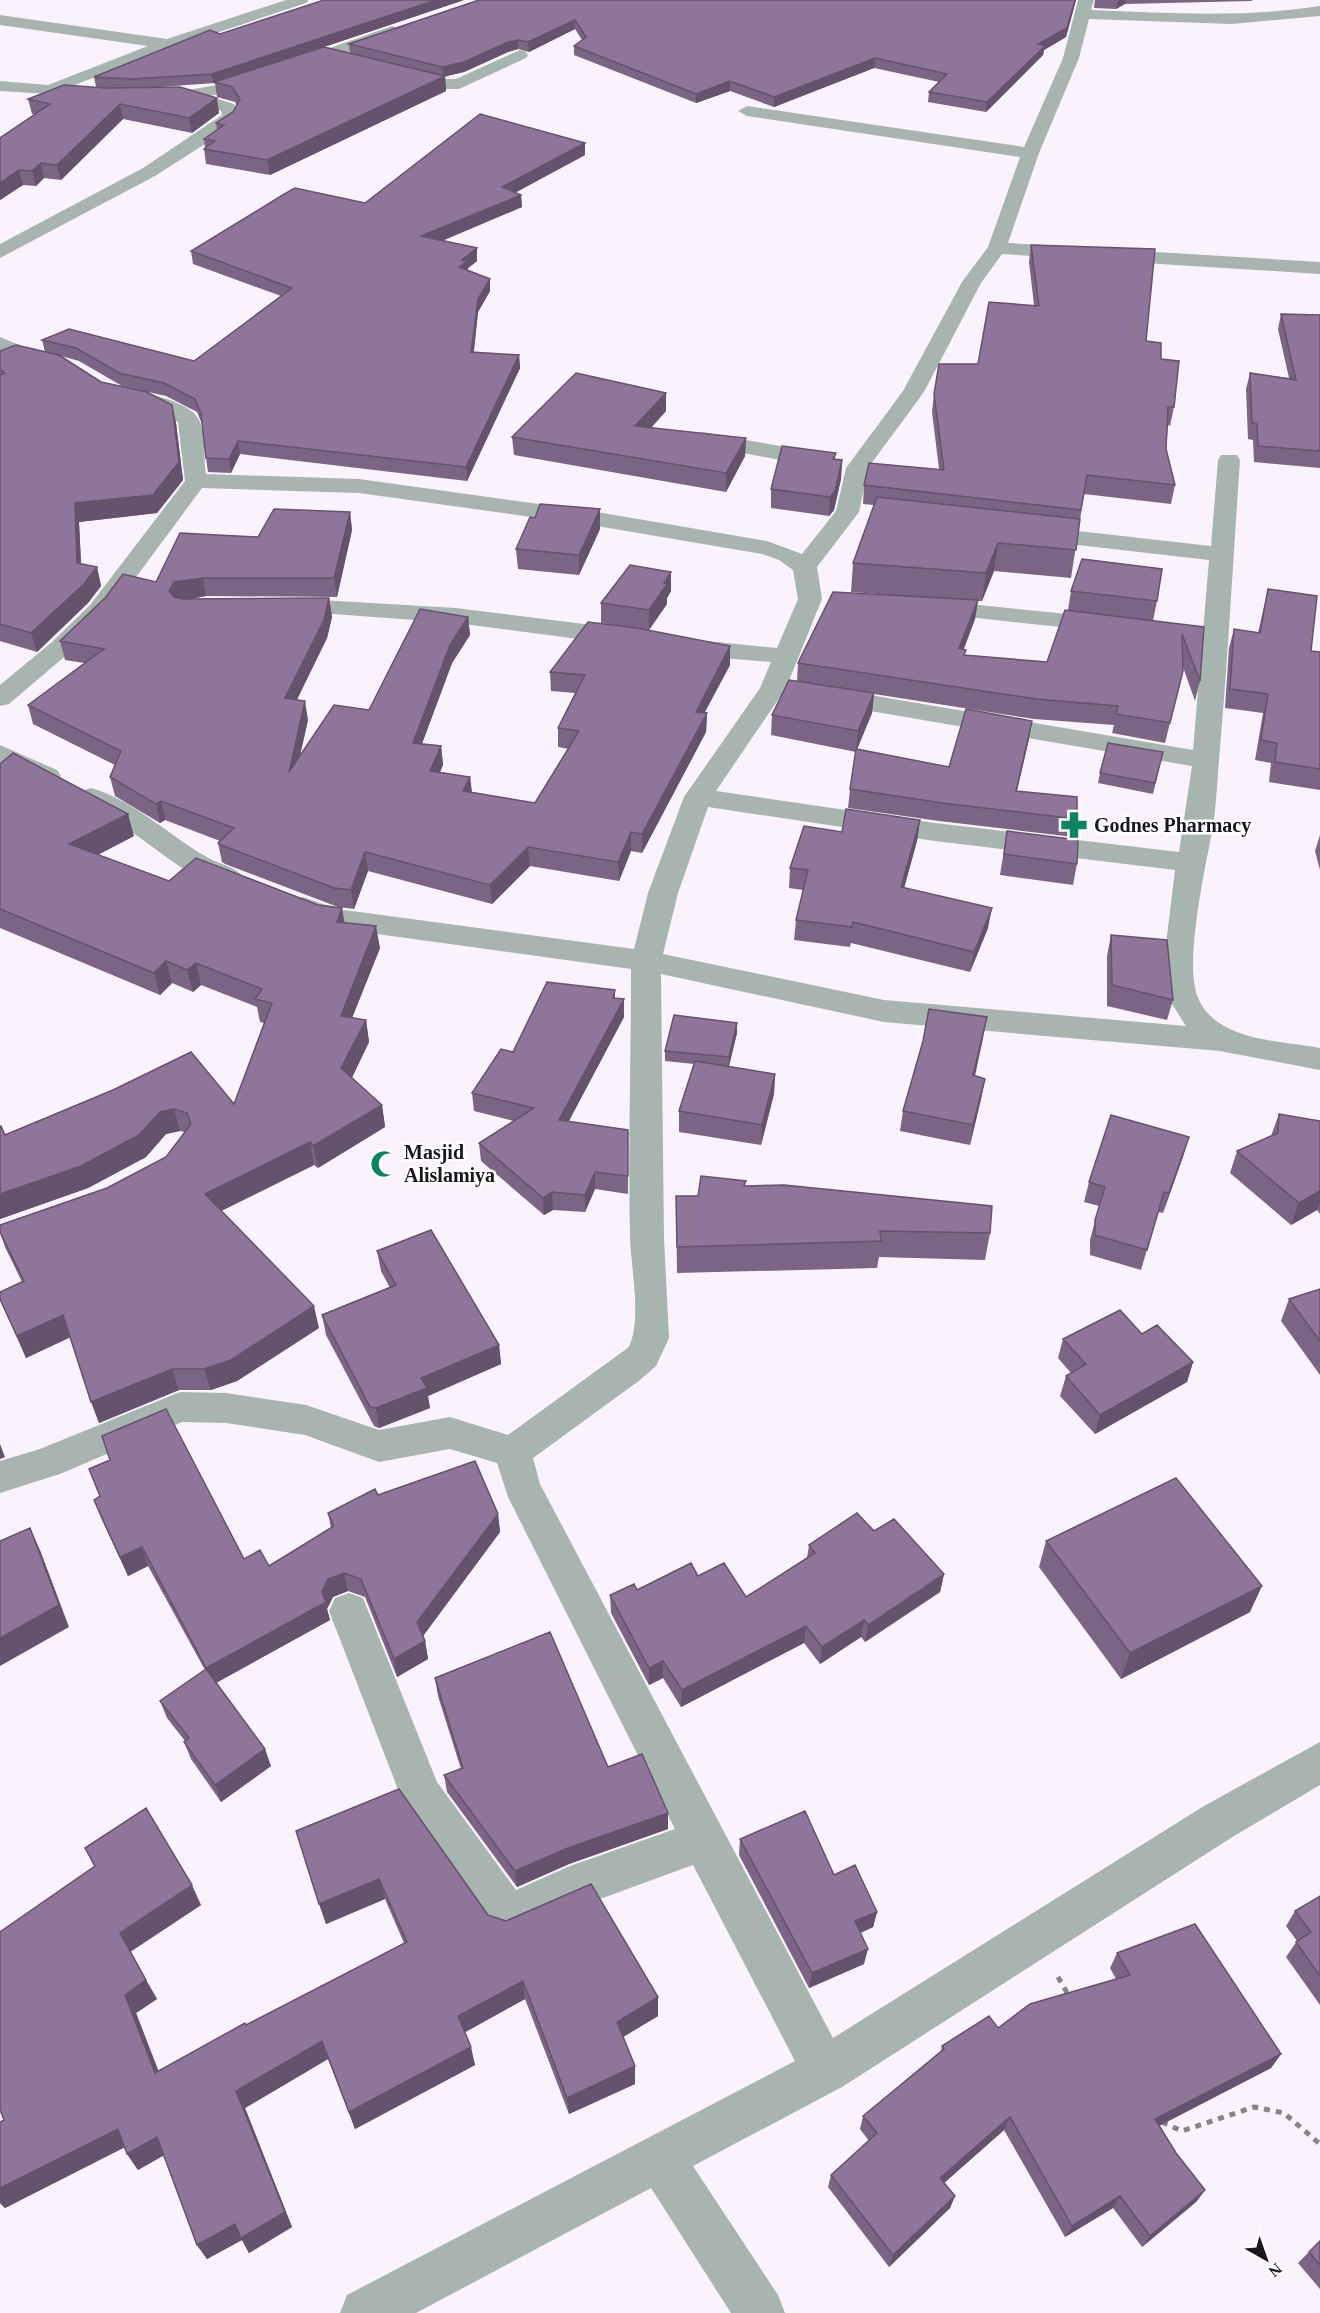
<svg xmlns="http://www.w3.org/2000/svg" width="1320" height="2313" viewBox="0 0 1320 2313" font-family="Georgia,serif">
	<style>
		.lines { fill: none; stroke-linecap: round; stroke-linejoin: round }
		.path { stroke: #89828b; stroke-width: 5; stroke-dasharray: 6 6; stroke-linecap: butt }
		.minor { fill: #a8b4af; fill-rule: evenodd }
		.wall { fill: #7c6584 }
		.shaded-wall { fill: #65526c }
		.building { fill: #90759a; stroke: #65526c; stroke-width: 1.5 }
		.labels { text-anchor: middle; stroke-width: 5; stroke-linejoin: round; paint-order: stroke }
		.poi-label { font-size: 20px; font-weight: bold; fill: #1b151d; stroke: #fff; text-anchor: start }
	</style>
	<rect width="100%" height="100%" fill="#faf3fd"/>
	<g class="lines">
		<path class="path" d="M1058,1977L1069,1996
			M1162,2122L1182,2131L1254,2107L1284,2113L1320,2144"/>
		<path class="minor" d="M286,0H309L306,3L165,50L72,86L100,89L102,93L100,97L0,91V81L48,85L148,46L0,25V15L167,39Z
			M1078,0H1094L1091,10C1168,13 1244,18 1320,6V16L1232,24L1089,19L1079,58L1039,153L1008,243L1320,262V274L1002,254L981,283L924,392L868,468L859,512L817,567L822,599L786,688L716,791L935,823L1179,852L1192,766L829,704L820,702L816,696L820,690L829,688L1193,750L1209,560L1034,540L1026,538L1022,533L1026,528L1034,526L1211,546L1218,460L1221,455H1237L1240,460C1233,560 1228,660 1219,760C1217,785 1216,812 1211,837C1204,873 1185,962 1197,995C1214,1042 1279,1040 1320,1048V1070L1220,1051L884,1022L661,974L664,1239L669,1338L656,1366L640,1380L533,1458L540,1484L833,2038L1204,1806L1320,1742V1785L1234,1836L842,2087L693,2166L778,2295L785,2313H731L651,2188L416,2313H340L347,2295L795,2061L693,1865L578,1907L508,1938L492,1932L442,1864L406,1810L329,1611L335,1598L349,1593L363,1598L437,1782L516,1890L570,1866L675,1829L508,1497L497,1463L450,1449L379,1462L305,1435L226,1423L182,1422L60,1474L0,1493V1461L40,1449L180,1392L226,1393L306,1405L379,1430L450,1417L508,1435L629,1347C642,1318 631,1269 630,1238C628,1149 631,1059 631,969L333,928L293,914L288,907L293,900L303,897L337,909L634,949L648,893L684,797L760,688L771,662L687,655L678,652L674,647L678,642L687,639L777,648L798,599L793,570L779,560L762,554L597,526L359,493L202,488L108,615L70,652L9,704L0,706V685L52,642L90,605L185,481L178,422L152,408L123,403L120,398L123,393C140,389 189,402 198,418C207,434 203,457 206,474L359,479L597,512L767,541L802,554L836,511L846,468L903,391L962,282L988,247L1020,157L747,116L738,111L747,106L1024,147L1063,58ZM708,807L935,841L1175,870L1163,969L1167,996L1186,1026L884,1000L663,954L678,893Z
			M392,26L398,28L400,31L398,34L240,91L208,96L234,104L240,115L233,126L155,176L0,258V244L143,168L222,115L221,111L185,100L151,99L149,95L151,91L187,90L231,83Z
			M520,50L526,52L528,55L526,58L459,89H443L396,77L394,73L402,68L443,79H456Z
			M0,337L34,351L59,358L62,362L59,366C40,371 17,359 0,351Z
			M703,432L823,454L831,456L834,461L831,466L823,468L695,444L692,439L695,434Z
			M287,598L456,608L624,629L633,632L637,637L633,642L624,645L456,623L278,610L275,605L278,600Z
			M931,600L1107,618L1116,620L1119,625L1116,630L1107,632L922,612L919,607L922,602Z
			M0,745L57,770L61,776L57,782L47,784L37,782L0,763Z
			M91,788C134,800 169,836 207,857C220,865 238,867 246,880L242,887C209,895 160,851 133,833C117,822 99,813 81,803L77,797L81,791Z"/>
	</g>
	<path class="wall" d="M464,0L306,53H350L349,44L479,0H1076L1066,37L1044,50L1043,55L986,112L928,102L929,92L939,82L874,68L774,107L730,91L696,103L574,55V46L582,40L575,29L529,52L518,49L508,52L464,72L445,76L446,91L270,175L206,164L204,149L205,148L204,139L217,130L216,123L233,112L237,105L235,102L217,97L215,83L159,87L219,113L192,133L123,119L61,180L44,178L36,186L23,185L0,200V138L35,114H32L28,99L105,88H114L96,87L94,77L220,34Z
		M1095,0H1252V1L1125,4L1116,9L1094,8Z
		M585,155L515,193L521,195L522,207L442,241L477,261L468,268V270L490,291L478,312L474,352L519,355L520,368L467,481L240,454L231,473L208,472L206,458L202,424L197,412L166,396L122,386L79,361L61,356L101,382L172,405L176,423L183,480L157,513L79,522L81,564L97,567L101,586L88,603L37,652L0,641V351L45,352L42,340L194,361L281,296L193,264L191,251L365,203Z
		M1031,245L1146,341L1161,359L1174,407L1170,426L1168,425L1166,449L1175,485L1171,504L1084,494L1071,578L994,571L982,601H978L975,619L964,649L965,656L1047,662L1068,610L1071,591L1157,601L1153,621L1204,627L1200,681L1195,701L1183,667V671L1165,743L1112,733L1114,725L1034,719L874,694L872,713L857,749L949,767L1029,739L1017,791L1077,819L1074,837L939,821L848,808L850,789L856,752L771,735L772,715L797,682L798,663L919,597L851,592L853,563L874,505L863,504L864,485L939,469L932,412L934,394L978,364L1034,305L1029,262Z
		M1281,314L1320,315V468L1254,462L1253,440L1248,439L1246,389L1250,373L1289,378L1278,329Z
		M666,411L651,428L746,438L745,456L726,492L514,455L512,437Z
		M836,453L835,459L842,460L841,479L834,510L829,516L771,508V489Z
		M350,512L352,530L337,597L206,596L191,599L329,598L332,617L327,638L297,700L308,720L300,755L369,710L468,617L470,635L452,663L422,744L441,746L443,765L440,772L470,777L472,792L535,803L569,749L558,747V728L575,693L551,691L550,672L730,665L705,712L707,713L706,732L642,853L631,851L619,881L530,866L492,904L368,871L354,909L338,907L225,864L222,862L218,843L220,841L165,820L160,823L115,796L110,777L115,765L33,724L28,705L84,663L65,660L60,641L156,582L258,537Z
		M600,529L579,575L518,569L516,549Z
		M671,572V591L667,598V604L649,630L601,623V603Z
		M1268,589L1311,651L1320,652V790L1269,782L1271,763L1255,760L1263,713L1225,708L1229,648L1234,629L1258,633Z
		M1163,752L1153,794L1098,783L1100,773Z
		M0,764L134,836L98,855L169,881L345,922L380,948L352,1018L366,1020L369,1042L352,1078L382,1105L385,1127L318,1168L314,1165L221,1211L319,1328L237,1381L211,1390H179L99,1423L70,1337L26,1358L0,1300L22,1282L5,1247L0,1232L107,1188L166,1157L185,1132L180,1131L166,1134L146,1157L88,1188L0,1219V1127L5,1135L113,1090L234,1104L264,1023L260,1022L257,1007L201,985L193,992L172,983L160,995L0,928Z
		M920,820L917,841L904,887L988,928L970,972L851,943L850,947L794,940L796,920L803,890L789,888L790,868L842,832Z
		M1007,831L1077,864L1073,885L1000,875Z
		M1320,835V870L1315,851Z
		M1111,935L1173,1000L1167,1020L1107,1006V956Z
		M615,990V998L624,1017L568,1122L628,1130V1194L595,1189L585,1212L553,1210L544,1215L481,1161L479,1143L514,1121L474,1111L472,1093L513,1052Z
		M737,1023V1033L729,1067L775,1074L774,1094L761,1145L679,1132V1111L694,1064L665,1061V1051Z
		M983,1038L975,1076L985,1079L981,1099L970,1145L900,1131L903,1111Z
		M1279,1114L1320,1121V1214L1317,1210L1291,1225L1230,1173L1237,1151L1271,1136Z
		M1189,1137L1163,1213L1158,1212L1141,1270L1090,1255V1240L1099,1206L1084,1202L1089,1182Z
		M745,1186L990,1233L985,1260L879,1257L877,1268L677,1273L676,1196H698Z
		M377,1251L499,1345L501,1364L428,1396L430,1408L379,1428L374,1426L326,1335L322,1315L390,1288L381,1271Z
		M1320,1289V1375L1281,1321L1289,1299Z
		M1142,1334L1193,1362L1187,1382L1095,1434L1060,1396L1066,1376L1071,1373L1058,1358L1063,1339Z
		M89,1469L244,1559L269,1566L331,1528L328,1513L378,1495L498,1514L500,1532L423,1636L425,1641L428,1659L397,1677L365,1597L348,1591L333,1597L327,1609L330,1620L216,1683L271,1766L221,1802L191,1759L184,1742L185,1741L167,1718L160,1701L205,1670L148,1566L128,1576L101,1518L94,1500L100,1497Z
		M874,1531L944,1574L940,1592L865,1642L861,1637L820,1664L804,1643L681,1707L663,1678L649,1685L611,1613L610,1595L637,1590L698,1576L746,1597L807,1558L809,1545Z
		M1046,1541L1250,1612L1121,1679L1039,1567Z
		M435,1678L608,1767L668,1829L569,1864L517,1887L447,1792L444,1775L461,1769L438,1696Z
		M296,1831L488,1915L658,2016L623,2037L635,2084L569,2114L525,1999L465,2032L475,2065L355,2129L328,2059L245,2108L292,2227L249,2253L242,2240L207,2259L197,2245L164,2155L138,2170L127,2154L125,2147L5,2208L0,2203V2122L4,2120L94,1866L85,1848L201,1905L130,1952L157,1999L136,2013L158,2071L404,1943L385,1899L326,1924Z
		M740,1839L834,1875L877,1912L873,1927L860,1933L864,1964L809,1988L739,1855Z
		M1320,1896V2005L1286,1957L1297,1941L1286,1926L1295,1911Z
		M1117,1953L1281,2054L1271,2068L1159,2126L1176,2153L1205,2190L1196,2202L1142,2247L1113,2208L1065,2237L1004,2130L944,2183L955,2196L950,2208L889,2267L828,2187L831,2175L869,2141L860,2129L863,2116L941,2051L942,2046L998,2028L1116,1979L1110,1968Z
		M1320,2241V2289L1298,2263Z"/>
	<path class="shaded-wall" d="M436,0H464L217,83L214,82L215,83L214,84L212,74Z
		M1075,0H1076L1066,37L1044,50L1043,55L986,112L987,102Z
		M1118,0H1126L1125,4L1116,9Z
		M575,20V29L529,52L528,42Z
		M518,40V49L508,52L464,72L443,77L442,67L508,42Z
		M875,58L874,68L774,107V97Z
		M445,76L446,91L270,175L267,160Z
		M730,81V91L696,103V94Z
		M217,98L219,113L192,133L189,118Z
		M120,104L123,119L61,180L57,165Z
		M585,143V155L503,199L502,187Z
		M41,163L44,178L36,186L32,171Z
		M19,170L23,185L0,200V183Z
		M521,195L522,207L422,249L421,236Z
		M477,248V261L468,268V273L459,267L462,260Z
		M490,279V291L478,312L472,365L471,352L478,299Z
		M519,355L520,368L467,481L466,467Z
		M666,393V411L636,444L635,426Z
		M172,405L176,423L183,480L157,513L79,522L82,582L77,563L75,503Z
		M746,438L745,456L726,492V473Z
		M238,441L240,454L231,473L229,459Z
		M842,460L841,479L834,510L829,516L830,497Z
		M600,509V529L579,575V555Z
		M350,512L352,530L337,597L334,578Z
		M998,543L994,571L982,601L986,573Z
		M97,567L101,586L88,603L37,652L31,633Z
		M671,572V591L667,598V604L649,630V610Z
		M203,578L206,596L178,601L169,591L174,582Z
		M329,598L332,617L327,638L288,717L285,698Z
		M978,600L975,619L956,668L959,648Z
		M468,617L470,635L452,663L415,762L413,743L450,645Z
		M730,646V665L695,730L696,712Z
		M874,693L872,713L856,752L858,731Z
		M305,701L308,720L292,791L289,772Z
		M707,713L706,732L642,853V834Z
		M1032,721L1029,739L1012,810L1016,791Z
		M441,746L443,765L432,790L430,771Z
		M470,777L472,796L463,791Z
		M161,801L165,820L160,823L156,804Z
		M128,814L134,836L75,866L69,844Z
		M920,820L917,841L899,907L901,887Z
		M631,832V851L619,881L618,862Z
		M528,847L530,866L492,904L490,885Z
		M365,852L368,871L354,909L351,890Z
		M342,908L346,931L337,922Z
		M992,908L988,928L970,972L974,952Z
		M376,926L380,948L344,1038L341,1016Z
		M166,961L172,983L160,995L154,973Z
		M196,963L201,985L193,992L187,970Z
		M624,999V1017L560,1138L559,1120Z
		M987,1017L983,1038L970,1096L973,1075Z
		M366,1020L369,1042L345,1091L341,1068Z
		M737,1023V1033L728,1068L729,1057Z
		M775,1074L774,1094L761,1145L762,1125Z
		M985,1079L981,1099L970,1145L973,1125Z
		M382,1105L385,1127L318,1168L313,1146Z
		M174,1109L180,1131L166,1134L146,1157L88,1188L0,1219V1194L160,1112Z
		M1189,1137L1183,1157L1163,1213L1169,1193Z
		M310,1142L314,1165L211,1216L205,1194Z
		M595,1172V1189L585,1212V1195Z
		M1320,1191V1203L1317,1210L1291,1225L1299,1203Z
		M552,1192L553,1210L544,1215L543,1198Z
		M314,1306L319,1328L237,1381L211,1390L204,1369Z
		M63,1315L71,1337L26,1358L17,1336Z
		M499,1345L501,1364L428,1396L430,1408L379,1428L376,1408L421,1378Z
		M1193,1362L1187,1382L1095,1434L1100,1415Z
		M172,1369L179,1390L99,1423L91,1402Z
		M0,1444L5,1457L0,1459Z
		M498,1514L500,1532L420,1640L417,1622Z
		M30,1528L40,1550L69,1627L0,1666V1638Z
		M142,1547L148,1566L128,1576L120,1557Z
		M344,1573L348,1591L333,1597L327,1609L330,1620L212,1685L206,1668L322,1592L328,1579Z
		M944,1574L940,1592L865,1642L868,1625Z
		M1262,1586L1250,1612L1121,1679L1130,1653Z
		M864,1620L861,1637L820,1664L822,1647Z
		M806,1626L804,1643L681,1707L682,1690Z
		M425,1641L428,1659L397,1677L394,1659Z
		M663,1661V1678L649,1685V1668Z
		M265,1749L271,1766L221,1802L215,1785Z
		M668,1813V1829L569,1864L517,1887L515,1871L568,1848Z
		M379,1879L385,1899L326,1924L319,1904Z
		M192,1885L201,1905L130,1952L120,1933Z
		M877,1912L873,1927L852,1937L855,1921Z
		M868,1949L864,1964L809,1988L812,1973Z
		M146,1980L157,1999L136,2013L166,2090L155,2073L125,1995Z
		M523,1981L525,1999L462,2034L458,2016Z
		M658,1997V2016L618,2040L617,2022Z
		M322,2041L328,2059L245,2108L292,2227L249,2253L242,2240L207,2259L197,2245L235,2224L236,2091Z
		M471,2047L475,2065L355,2129L349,2112Z
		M1281,2054L1271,2068L1147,2132L1155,2119Z
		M635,2066V2084L569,2114L567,2098Z
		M1010,2117L1004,2130L935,2191L940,2178Z
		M118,2129L129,2145L5,2208L0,2203V2188Z
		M157,2137L168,2153L138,2170L127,2154Z
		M1205,2190L1196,2202L1142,2247L1150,2236Z
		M955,2196L950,2208L889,2267L893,2255Z
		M1120,2196L1113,2208L1065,2237L1072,2226Z"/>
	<path class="building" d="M324,0H436L212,74L133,79L94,77L210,30L220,34Z
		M479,0H1075L1067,28L1038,44L1045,46L987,102L929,92L947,74L875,58L774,97L730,81L696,94L574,46L586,37L575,20L528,42L518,40L508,42L464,62L442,67L349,44Z
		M324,47L445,76L267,160L204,149L215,141L204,139L224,125L216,123L233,112L240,99L232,87L214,82Z
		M64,85L105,88L180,87L217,98L189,118L120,104L57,165L41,163L32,171L19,170L0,183V138L50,104L28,99Z
		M480,114L585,143L502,187L521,195L421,236L477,248L462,260L467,261L459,267L490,279L478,299L471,352L519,355L466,467L238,441L229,459L206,458L201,414L195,399L164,383L119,373L76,348L42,340L69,329L194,361L292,288L191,251L286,193L295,188L365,203Z
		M1031,245L1155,249L1146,341L1161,343V359L1179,361L1174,407H1168L1166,449L1175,485L1087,475L1081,510L864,485L869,463L944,470L934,394L939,364H978L989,302L1039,306Z
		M1281,314L1320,315V451L1258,446L1257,424L1252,423L1250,373L1296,380Z
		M16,345L59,355L101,382L147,392L172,405L179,462L153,495L75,503L77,563L97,567L84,584L31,633L0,624V375L5,373L0,370V351Z
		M576,373L666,393L635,426L746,438L726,473L512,437Z
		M782,446L836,453L833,459L842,460L835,491L830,497L771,489Z
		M877,497L1080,519L1076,550L998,543L986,573L853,563Z
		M540,504L600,509L579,555L516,549L530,517L535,518Z
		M274,509L350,512L334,578H203L174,582L169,591L174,597L183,599L329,598L324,620L285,698L305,701L289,772L334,705L369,710L420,609L468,617L450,645L413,743L441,746L430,771L470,777L463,791L535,803L579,731L558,728L585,675L550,672L588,622L637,628L730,646L696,712L707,713L642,834L631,832L618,862L528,847L490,885L365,852L351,890L334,888L221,845L218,843L234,828L161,801L156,804L110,777L121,751L28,705L104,649L60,641L105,598L123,574L156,582L180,533L258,537Z
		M1082,559L1162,569L1157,601L1071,591Z
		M630,565L671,572L664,583L667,584L649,610L601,603Z
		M1268,589L1317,596L1311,651L1320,652V769L1275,762L1277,743L1261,740L1268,694L1230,689L1234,629L1260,633Z
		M833,592L978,600L959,648L966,650L964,655L1047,662L1065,610L1204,627L1200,681L1182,634L1183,671L1170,723L1116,714L1118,706L1037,699L798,663Z
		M789,680L874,693L858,731L772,715Z
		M966,709L1032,721L1016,791L1077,797V819L942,803L850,789L856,749L949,767Z
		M1108,743L1163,752L1155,783L1100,773Z
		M13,753L128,814L69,844L169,881L196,858L318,905L342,908L337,922L376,926L341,1016L366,1020L341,1068L382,1105L313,1146L310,1142L205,1194L314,1306L231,1360L204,1369H172L91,1402L63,1315L17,1336L0,1299V1292L24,1281L0,1232V1225L107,1188L166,1157L191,1124L187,1113L174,1109L160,1112L139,1135L81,1166L0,1194V1127L1,1126L5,1135L113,1090L191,1052L234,1104L272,1003L255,999L262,989L196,963L187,970L166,961L154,973L0,909V764Z
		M846,809L920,820L901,887L992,908L974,952L853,922L852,927L796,920L808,870L790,868L804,826L842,832Z
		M1007,831L1078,840L1077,864L1004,854Z
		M1111,935L1167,940L1173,1000L1112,985Z
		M547,982L615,990L613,998L624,999L559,1120L628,1130V1176L595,1172L585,1195L552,1192L543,1198L479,1143L534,1108L472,1093L501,1049L513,1052Z
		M929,1009L987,1017L973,1075L985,1079L973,1125L903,1111L923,1041Z
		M674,1015L737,1023L729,1057L665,1051Z
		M695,1061L775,1074L762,1125L679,1111Z
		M1279,1114L1320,1121V1191L1299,1203L1237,1151L1278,1133Z
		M1111,1115L1189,1137L1169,1193L1164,1192L1147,1250L1095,1235V1220L1105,1187L1089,1182Z
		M701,1176L746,1181L744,1186L784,1185L992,1206L990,1233L880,1231L881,1241L677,1247L676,1196H698Z
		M431,1230L499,1345L421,1378L427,1388L376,1408L370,1407L322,1315L396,1285L377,1251Z
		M1320,1289V1341L1289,1299Z
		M1120,1310L1142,1334L1157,1325L1193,1362L1100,1415L1066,1376L1086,1364L1063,1339Z
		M166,1409L244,1559L260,1550L269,1566L334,1526L328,1513L375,1489L378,1495L475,1461L498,1514L417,1622L425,1641L394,1659L361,1579L344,1573L328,1579L322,1592L326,1602L206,1668L142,1547L120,1557L94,1500L100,1496L89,1469L110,1460L102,1436Z
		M1176,1478L1262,1586L1130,1653L1046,1541Z
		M857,1513L874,1531L894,1519L944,1574L868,1625L864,1620L822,1647L806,1626L682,1690L663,1661L649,1668L610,1595L634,1584L637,1590L691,1563L698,1576L724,1563L746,1597L815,1553L809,1545Z
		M30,1528L59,1605L0,1638V1541Z
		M550,1632L608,1767L642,1754L668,1813L568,1848L515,1871L444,1775L463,1768L435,1678Z
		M206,1669L265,1749L215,1785L184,1742L189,1738L160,1701Z
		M399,1789L488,1915L506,1921L591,1884L658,1997L617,2022L635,2066L567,2098L523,1981L458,2016L471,2047L349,2112L322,2041L236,2091L285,2212L241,2238L235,2224L197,2245L157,2137L127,2154L118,2129L0,2188V2122L4,2120L0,2110V1932L95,1866L85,1848L146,1808L192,1885L120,1933L146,1980L125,1995L155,2073L245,2023L246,2025L407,1942L379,1879L319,1904L296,1831Z
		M805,1811L834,1875L855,1865L877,1912L855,1921L868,1949L812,1973L740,1839Z
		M1320,1896V1976L1296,1942L1311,1932L1295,1911Z
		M1195,1924L1281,2054L1155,2119L1176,2153L1205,2190L1150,2236L1120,2196L1072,2226L1010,2117L940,2178L955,2196L893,2255L831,2175L877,2133L863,2116L944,2049L942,2046L989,2016L998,2028L1030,2004L1130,1975L1117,1953Z
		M1320,2241V2265L1309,2252Z"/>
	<defs>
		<symbol id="pharmacy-bare" viewBox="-9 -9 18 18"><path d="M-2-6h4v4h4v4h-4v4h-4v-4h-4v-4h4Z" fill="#0c8363" stroke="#fff" stroke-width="2.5" paint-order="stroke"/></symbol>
		<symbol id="mosque-bare" viewBox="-9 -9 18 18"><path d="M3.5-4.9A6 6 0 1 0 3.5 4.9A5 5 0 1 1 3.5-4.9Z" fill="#0c8363" stroke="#fff" stroke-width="2.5" paint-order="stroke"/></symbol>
	</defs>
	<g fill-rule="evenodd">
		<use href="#pharmacy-bare" x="1055" y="806" width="38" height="38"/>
		<use href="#mosque-bare" x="365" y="1145" width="38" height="38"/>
	</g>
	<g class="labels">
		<g class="poi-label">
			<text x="1094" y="832">Godnes Pharmacy</text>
			<text x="404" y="1159">Masjid<tspan x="404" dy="23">Alislamiya</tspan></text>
		</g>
	</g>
	<g transform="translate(1266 2259) rotate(140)" stroke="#ffffff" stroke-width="4.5" paint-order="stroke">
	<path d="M0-4.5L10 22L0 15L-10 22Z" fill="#1b151d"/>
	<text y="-9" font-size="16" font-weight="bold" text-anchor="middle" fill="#1b151d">N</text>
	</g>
</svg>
